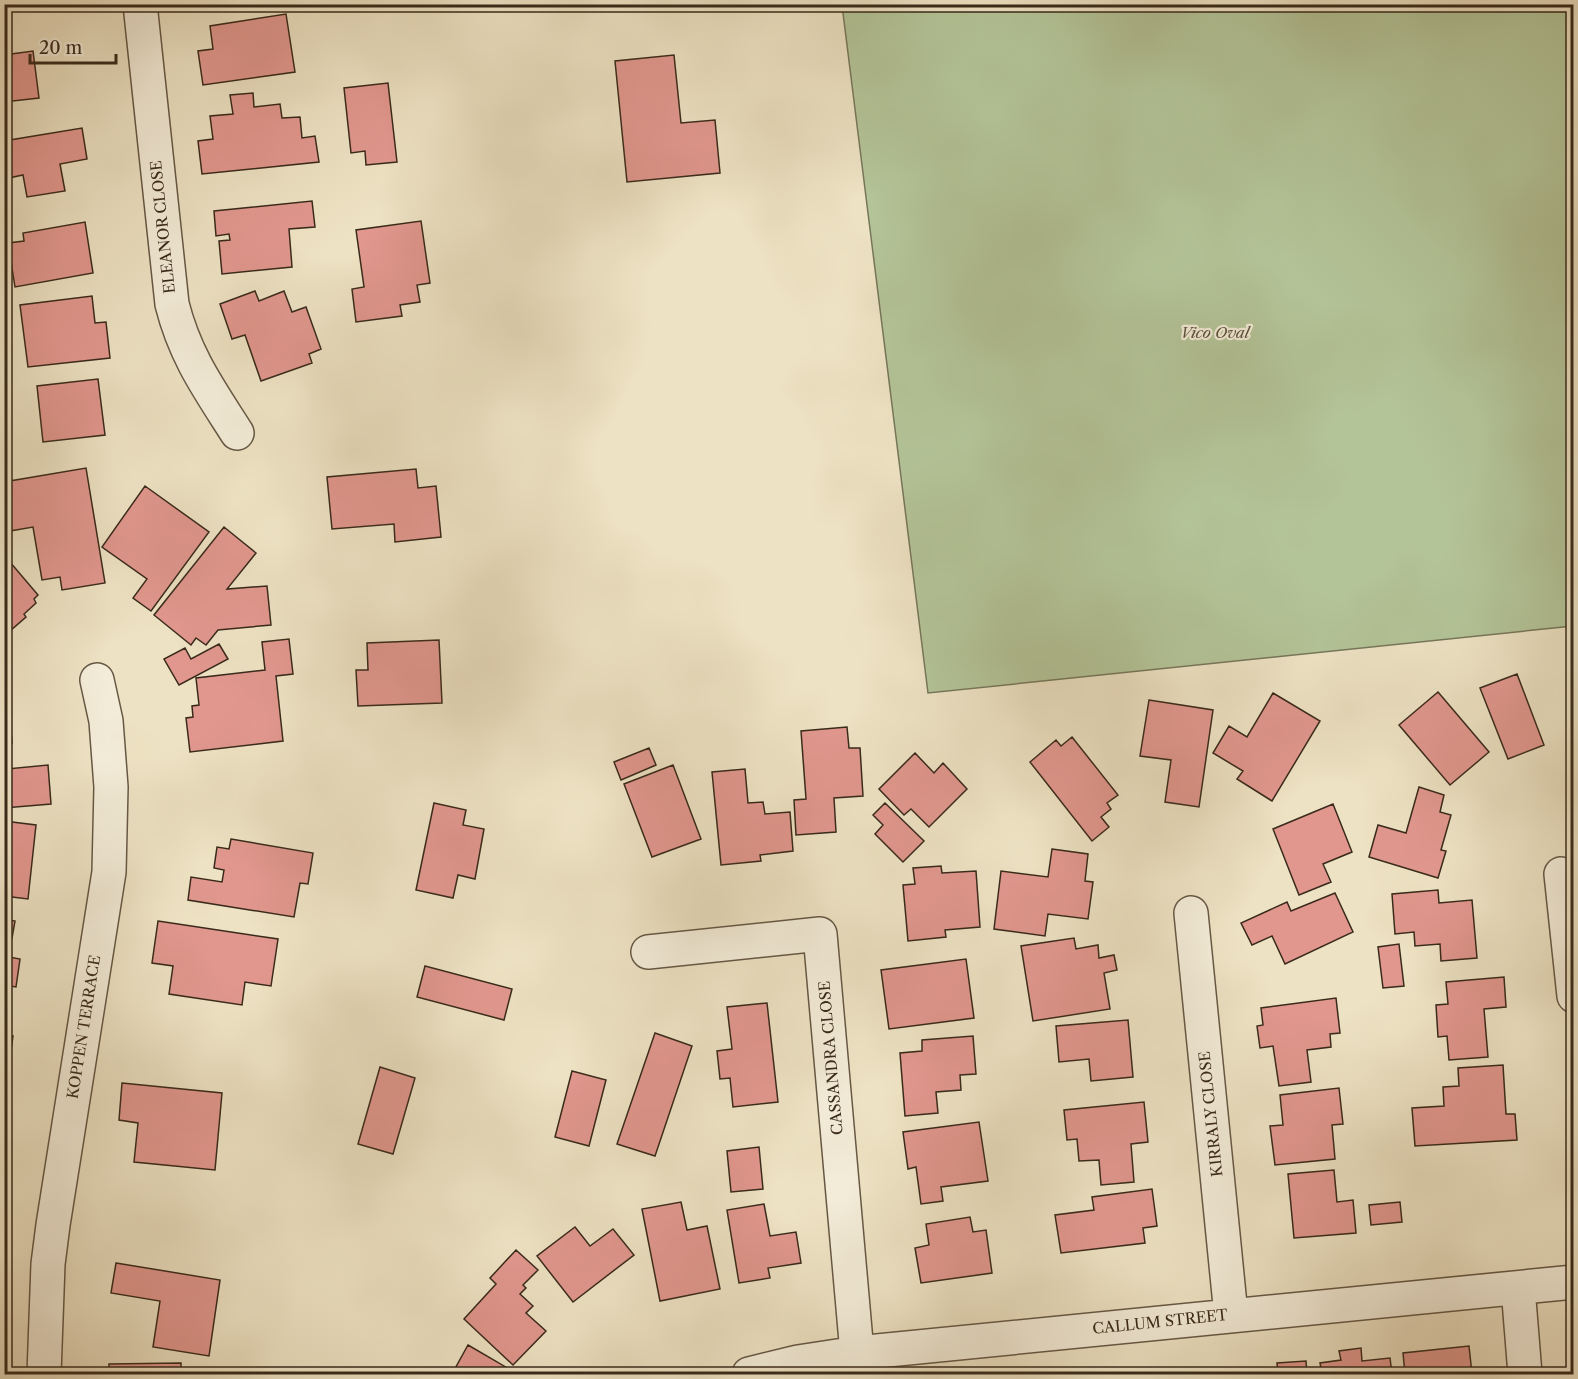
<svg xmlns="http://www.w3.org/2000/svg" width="1578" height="1379" viewBox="0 0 1578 1379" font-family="'Libre Caslon Text',serif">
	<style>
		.green { fill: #b3c498; stroke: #76775a; stroke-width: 1.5 }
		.building { fill: #e1978e; stroke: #392a1b; stroke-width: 1.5 }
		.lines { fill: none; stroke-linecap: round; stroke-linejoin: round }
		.minor-casing { stroke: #665845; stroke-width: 36 }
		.minor { stroke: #f3ecd8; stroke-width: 33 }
		.labels { text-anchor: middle; stroke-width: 4.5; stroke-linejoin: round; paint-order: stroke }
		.street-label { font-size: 15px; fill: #392a1b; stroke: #f3ecd8 }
		.park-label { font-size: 15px; font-style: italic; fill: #58503a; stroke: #f3ecd8 }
	</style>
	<rect width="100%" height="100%" fill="#ede2c3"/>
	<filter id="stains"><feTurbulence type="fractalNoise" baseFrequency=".00333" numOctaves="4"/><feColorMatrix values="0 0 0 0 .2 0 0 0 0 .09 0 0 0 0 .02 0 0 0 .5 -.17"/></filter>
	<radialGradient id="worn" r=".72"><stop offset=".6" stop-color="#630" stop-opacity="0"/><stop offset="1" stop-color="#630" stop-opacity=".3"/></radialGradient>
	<path class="green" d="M842,5H1573V626L928,693Z"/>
	<path class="building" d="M286,14L295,72L203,85L198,51L213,49L210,26Z
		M33,51L39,98L4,102V55Z
		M674,55L681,123L715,120L720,173L627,182L615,61Z
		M388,83L397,162L366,165L365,151L351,153L344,88Z
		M253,93L254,107L280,104L282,118L300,117L302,138L315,136L319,162L202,174L198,141L213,139L210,116L233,114L230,95Z
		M82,128L87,159L60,164L65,191L27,197L23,175L4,179V141Z
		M312,201L315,227L289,229L292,267L222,274L219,241L230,240L229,234L216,236L214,211Z
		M421,221L430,283L417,285L420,302L400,305L402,316L356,322L352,289L364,287L356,230Z
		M85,222L93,273L15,287L8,243L24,241L23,233Z
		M255,291L259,301L284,291L292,312L306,307L321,349L309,354L312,363L261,381L245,335L232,339L220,304Z
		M92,296L95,323L106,322L110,358L28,367L20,305Z
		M98,379L105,435L43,442L37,386Z
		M86,468L105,583L62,590L60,577L42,580L33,527L4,532V482Z
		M416,469L418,488L436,486L441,537L395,542L394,524L332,529L327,477Z
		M145,486L209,532L151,611L133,598L147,579L102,547Z
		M224,527L256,553L227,589L267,586L271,625L218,630L206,645L196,638L191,645L154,615Z
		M4,555L38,595L34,599L36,603L24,614L26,617L4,636Z
		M289,639L293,674L276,676L283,741L190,752L186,718L193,717L192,706L199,705L196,678L265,670L262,642Z
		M439,640L442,703L358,706L356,670H368L367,643Z
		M219,644L228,659L179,685L164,659L185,648L191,659Z
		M1517,674L1544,745L1508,759L1480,688Z
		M1438,692L1489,752L1450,785L1399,725Z
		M1273,693L1320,721L1272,801L1237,779L1243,771L1213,753L1229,726L1247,737Z
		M1149,700L1213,710L1199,807L1165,802L1171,760L1140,756Z
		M4,719H10L12,743H5L7,769L48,765L51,804L4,808Z
		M847,727L849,748H860L863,796L834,798L836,832L796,835L794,800L806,799L801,731Z
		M1072,737L1118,795L1107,803L1111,809L1101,817L1109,827L1092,841L1030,762L1056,740L1061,746Z
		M649,748L656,765L621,780L614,762Z
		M915,753L934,773L943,763L967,789L929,827L911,809L904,815L879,789Z
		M673,765L701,839L652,857L624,784Z
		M745,769L748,803L763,802L765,814L790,812L793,851L760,855L761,861L721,865L712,772Z
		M1419,787L1444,795L1440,812L1451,815L1441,850L1446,851L1438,878L1369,857L1378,825L1406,833Z
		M434,803L466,810L463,825L484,829L475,879L458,875L453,898L416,890Z
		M885,803L924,841L903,862L875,834L883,825L873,815Z
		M1333,804L1352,852L1323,864L1331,882L1299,895L1273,829Z
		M4,821L36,825L28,899L4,896Z
		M231,839L313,853L308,884L300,883L294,917L188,900L191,877L222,882L224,870L214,868L217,847L229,849Z
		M1052,849L1088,854L1085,881L1093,882L1088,919L1048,914L1045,936L994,929L1001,871L1048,877Z
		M941,866L942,873L976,871L980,927L945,930L946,937L908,941L903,885L915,884L913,868Z
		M1438,890L1439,903L1472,900L1477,958L1441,961L1440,944L1415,946L1414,932L1395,934L1392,894Z
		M1335,893L1353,932L1285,964L1272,936L1252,945L1241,923L1287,902L1291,911Z
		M4,919L15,921L12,938L4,937Z
		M158,921L278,939L271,986L245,982L242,1005L169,994L173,966L152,963Z
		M1074,938L1076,949L1098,945L1099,958L1114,955L1117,970L1104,973L1110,1009L1033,1021L1021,946Z
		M1399,944L1404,986L1383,988L1378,947Z
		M4,956L20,959L16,987L4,985Z
		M966,959L974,1018L889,1029L881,970Z
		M425,966L512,989L504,1020L417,997Z
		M1504,977L1506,1007L1484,1009L1488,1057L1449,1060L1447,1036L1438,1037L1436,1005L1448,1004L1446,982Z
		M1336,998L1340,1033L1330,1034L1331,1047L1307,1050L1311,1082L1279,1086L1273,1046L1260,1048L1257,1026L1263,1025L1261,1008Z
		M767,1003L778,1102L733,1107L730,1078L720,1079L717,1051L732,1049L727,1007Z
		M1128,1020L1133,1077L1091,1081L1089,1059L1059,1062L1056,1026Z
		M655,1033L692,1046L655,1156L617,1144Z
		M4,1035L13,1036L8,1072H4Z
		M973,1036L976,1074L960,1075L961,1090L936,1092L938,1113L905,1116L900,1053L922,1051V1040Z
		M1503,1065L1506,1114H1515L1517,1140L1415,1146L1412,1108L1444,1106L1443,1087L1459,1086L1458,1068Z
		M380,1067L415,1078L393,1154L358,1144Z
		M572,1071L606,1080L589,1146L555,1137Z
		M122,1083L222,1093L215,1170L134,1162L138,1123L119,1120Z
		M1339,1088L1343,1124L1332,1125L1335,1159L1275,1165L1270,1126L1283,1125L1280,1095Z
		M1144,1102L1148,1142L1131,1144L1134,1182L1101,1185L1099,1160L1079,1161L1077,1139L1067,1140L1064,1110Z
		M979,1122L988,1181L941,1187L943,1201L921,1204L916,1167L908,1169L903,1132Z
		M759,1147L763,1189L731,1192L727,1151Z
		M1334,1170L1337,1202L1353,1200L1356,1233L1294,1238L1288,1174Z
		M4,1183L10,1184L4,1214Z
		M1152,1189L1157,1226L1143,1228L1145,1243L1061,1253L1055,1215L1094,1210L1092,1197Z
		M681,1202L687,1230L707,1226L720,1289L660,1301L642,1209Z
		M1400,1202L1402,1222L1371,1225L1369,1205Z
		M764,1204L770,1236L796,1232L801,1263L768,1268L770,1278L739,1283L727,1210Z
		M970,1217L973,1232L986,1230L992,1273L921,1283L915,1248L929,1245L926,1224Z
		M575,1227L590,1246L613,1229L634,1255L573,1302L537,1256Z
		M516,1250L538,1270L523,1285L526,1288L520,1294L533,1306L526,1313L546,1331L513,1365L464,1319L496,1284L490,1278Z
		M116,1263L220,1280L209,1356L153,1347L160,1301L111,1293Z
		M468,1345L516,1373L515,1374H452Z
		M1469,1346L1472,1374H1405L1403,1353Z
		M1361,1348L1362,1361L1390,1358L1392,1374H1322L1320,1363L1341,1360L1339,1351Z
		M1306,1361L1307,1374H1278L1277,1363Z
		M181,1363V1374H109V1364Z"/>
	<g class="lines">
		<defs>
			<path id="minor" d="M140,4L172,304C185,356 209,389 237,433
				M1561,874L1574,996
				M1191,913L1231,1315
				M648,952L820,934L857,1353
				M1518,1288L1525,1374
				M44,1374L48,1264L53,1225L109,872L111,787L106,721L97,680
				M749,1374L798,1362L857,1353L1574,1282"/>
		</defs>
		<use href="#minor" class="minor-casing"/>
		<use href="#minor" class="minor"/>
	</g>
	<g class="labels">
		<g class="street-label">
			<text transform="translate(163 227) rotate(-96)" y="5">ELEANOR CLOSE</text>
			<text transform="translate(84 1027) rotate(-81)" y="5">KOPPEN TERRACE</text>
			<text transform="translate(831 1058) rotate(-95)" y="5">CASSANDRA CLOSE</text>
			<text transform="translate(1211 1114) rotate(-96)" y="5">KIRRALY CLOSE</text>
			<text transform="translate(1160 1322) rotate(-6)" y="5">CALLUM STREET</text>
		</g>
		<g class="park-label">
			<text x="1215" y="338">Vico Oval</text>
		</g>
	</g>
	<rect width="1578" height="1379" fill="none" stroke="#ede2c3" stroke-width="24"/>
	<rect x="6" y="6" width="1566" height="1367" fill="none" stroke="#392a1b" stroke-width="3"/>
	<rect x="12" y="12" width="1554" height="1355" fill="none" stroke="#392a1b" stroke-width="1.5"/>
	<path d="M30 54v9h86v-9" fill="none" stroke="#392a1b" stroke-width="3"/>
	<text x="39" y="54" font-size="18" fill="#392a1b" stroke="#f3ecd8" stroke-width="4.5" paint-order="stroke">20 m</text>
	<rect width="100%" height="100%" filter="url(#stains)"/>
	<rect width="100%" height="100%" fill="url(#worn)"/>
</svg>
